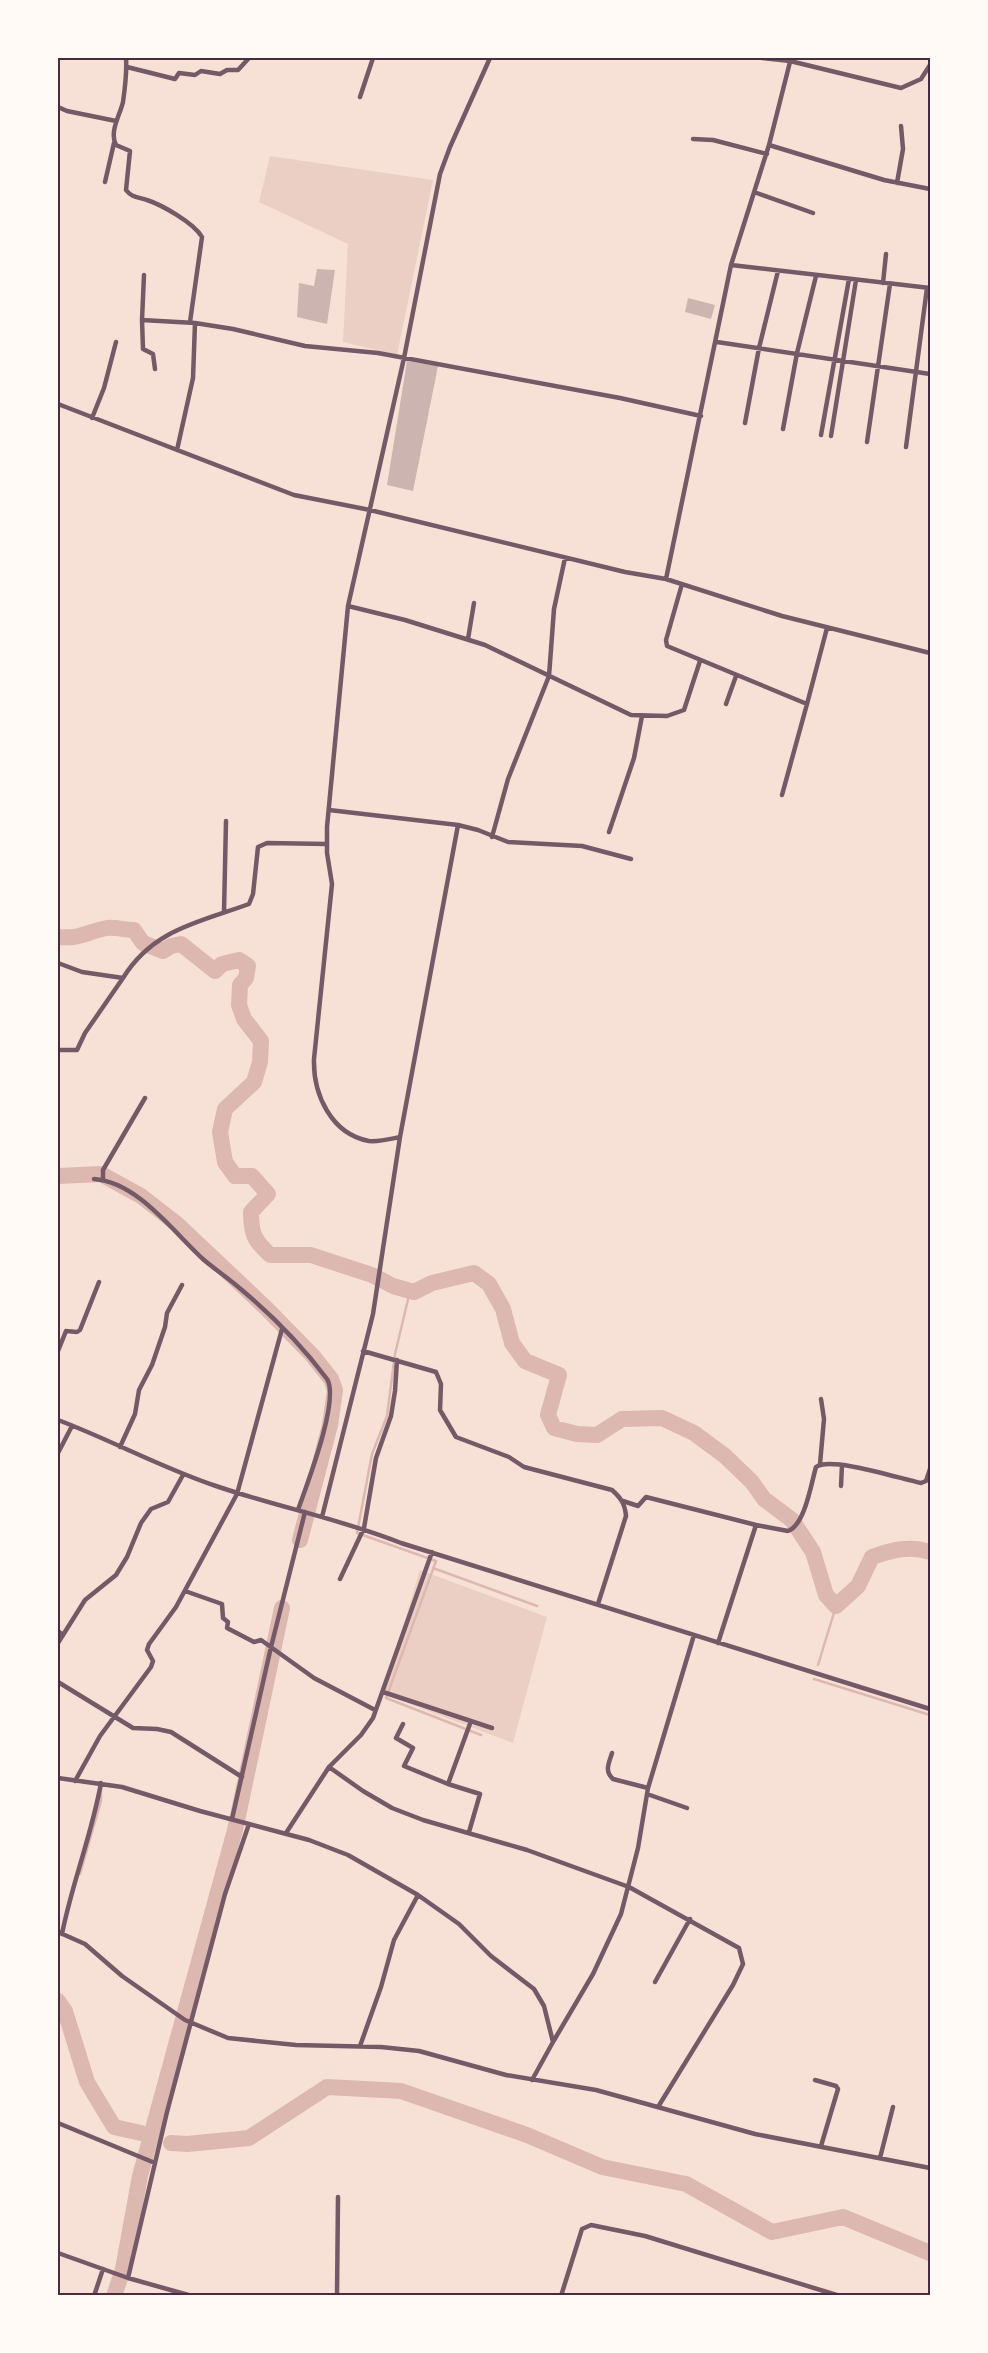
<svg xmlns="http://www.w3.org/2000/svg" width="988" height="2353" viewBox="0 0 988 2353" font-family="Lato,sans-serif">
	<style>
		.green { fill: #ebcfc5 }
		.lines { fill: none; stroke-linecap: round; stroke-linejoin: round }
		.stream { stroke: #dcb8b0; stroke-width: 2.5 }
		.river { stroke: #dcb8b0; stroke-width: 16 }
		.building { fill: #ccb4b1 }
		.minor { stroke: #755966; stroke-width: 4.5 }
		.neatline { fill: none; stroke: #4a2c40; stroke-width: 2 }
	</style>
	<rect width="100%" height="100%" fill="#f7e1d7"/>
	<path class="green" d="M270,156L433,180L397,355L343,342L348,244L259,202Z
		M420,1570L547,1617L513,1743L383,1694Z"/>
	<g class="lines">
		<path class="stream" d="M410,1291L395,1354L387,1416L372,1454L357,1533L436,1561L386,1698L481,1735
			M433,1568L537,1606
			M818,1665L836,1606
			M814,1679L930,1715
			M80,1874L101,1801V1785"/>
		<path class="river" d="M58,937C81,939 86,932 107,928C116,927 125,930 134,930L143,943L163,951L171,946L181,944L215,971L222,964L239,960L248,966L246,978L240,985L239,1005L244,1019L261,1041L260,1062L254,1082L225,1109L220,1132L225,1162L235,1176H252L268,1194L251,1212C251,1234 254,1240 270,1255H311L372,1275L393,1286L414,1292L432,1283L474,1273L489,1284L503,1309L512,1343L525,1361L559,1375L548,1415L554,1428L577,1434L597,1435L622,1419L662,1418L694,1433L725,1456L752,1482L764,1499L792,1520L813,1552L826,1595L836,1606L858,1586L872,1557C892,1550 910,1545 930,1552
			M58,1176L101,1174L141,1196L177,1224L266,1308L313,1356L331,1379L335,1390L330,1425L300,1540
			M58,2001L65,2011L87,2082L114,2127L141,2133
			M171,2143L187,2144L249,2138L327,2087L401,2091L527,2135L602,2167L686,2184L772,2232L843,2217L930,2253
			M114,2296L123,2269L140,2176L235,1830L282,1608"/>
	</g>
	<path class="building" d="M317,269L335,270L327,324L297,317L299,283L314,286Z
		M688,298L715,305L711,319L685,312Z
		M407,361L438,366L413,491L387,485Z"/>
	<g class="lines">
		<path class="minor" d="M126,58C127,72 125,88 123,102C120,115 109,132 116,145L130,151L126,190C132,198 139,197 147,200C162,205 194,223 202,237L190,322
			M762,58L790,61L901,88L921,79L930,65
			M127,67L175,79L179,73L195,75L201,71L220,74L227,70H238L249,58
			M360,97L373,58
			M58,107L67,111L116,121
			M693,139L713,140L767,154
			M769,145L884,180L930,189
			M105,182L114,143
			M897,183L903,149L901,126
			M754,192L813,213
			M731,265L930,288
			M883,283L886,254
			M142,320L144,275
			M717,342L930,374
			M155,369L153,354L143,349L142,320L195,323L233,329L305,346L378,353L620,398L701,416
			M58,404L294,495L370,510L625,572L666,579L782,616L930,653
			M92,418L104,388L116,342
			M745,423L759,348L778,271
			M783,429L797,353L816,276
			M821,435L849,279
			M831,436L856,280
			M867,442L890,284
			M906,447L927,288
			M177,450L193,378L195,323
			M666,579L731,265L769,145L791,58
			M682,584L666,640L667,646L807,704L827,628
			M348,606L405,620L485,645L631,715L667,716L684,710L700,661
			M468,639L474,603
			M726,704L736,676
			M782,795L807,704
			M329,810L458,825L478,830L508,842L582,846L631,859
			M609,832L634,758L642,716
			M492,837L508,779L549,676L554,609L565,558
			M224,912L226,821
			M58,963L82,972L123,978C153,929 200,922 249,904L253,894L258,847L267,843L326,844
			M58,1050H77L85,1033L123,978
			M400,1137C390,1139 379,1142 369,1141C331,1134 313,1094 314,1059L332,884L327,853V827L348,606L404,358L440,174L450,147L490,58
			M94,1179C138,1182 174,1233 204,1260C217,1271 231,1280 243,1291C274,1317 303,1347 327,1379C340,1400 307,1484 298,1510
			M103,1179V1170L145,1098
			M58,1351L66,1331L77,1332L80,1330L99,1282
			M363,1351L436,1372L441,1384L440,1410L456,1437L509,1457L524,1467L612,1490C621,1498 625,1504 626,1516L598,1604
			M58,1420C111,1440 162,1468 216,1486C277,1507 341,1519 401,1543L930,1709
			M120,1447L135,1414L139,1390L152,1365L165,1327L167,1313L182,1285
			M58,1453L72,1426
			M820,1464L824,1419L821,1399
			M841,1486L842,1465
			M623,1501L638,1506L646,1497L756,1525
			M322,1517L373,1314L400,1137L458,825
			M340,1579L364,1528L376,1458L391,1416L395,1391L397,1360
			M185,1591L222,1604L223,1618L228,1622L227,1628L254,1642L261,1640L314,1678L375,1710
			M58,1631L63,1635L58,1643
			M63,1635L85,1600L116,1575L127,1557L141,1523L151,1509L168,1502L183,1475
			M718,1643L756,1525L788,1531C805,1525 811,1484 816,1467C831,1456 901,1479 921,1483L926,1481L930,1469
			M58,1682L133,1728L157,1729L171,1732L242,1777
			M383,1692L492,1728
			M403,1724L396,1738L413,1748L404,1766L448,1784
			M612,1753C609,1763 604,1771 613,1779L648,1788
			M329,1767L363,1791L392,1808L423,1820L527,1850L629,1887L739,1948L743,1964L733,1985L658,2107
			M58,1778L122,1787L200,1811L309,1840L348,1855L418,1895L459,1924L491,1956L534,1989L544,2006L553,2042L532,2080
			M75,1781L100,1736L151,1667L153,1661L147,1650L149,1644L176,1607L237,1494L282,1329
			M647,1794L687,1808
			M232,1819L271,1647L305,1512
			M469,1832L480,1794L448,1784L471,1721
			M286,1833L329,1767L361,1735L373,1718L432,1552
			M58,1932L85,1944L122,1976L185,2020L228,2038L296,2045L381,2047L419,2051L506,2075L596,2090L755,2134L930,2168
			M62,1934C72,1883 92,1834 101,1783
			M655,1982L690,1919
			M553,2042L593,1974L621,1914L638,1848L648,1788L694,1635
			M360,2046L381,1987L394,1940L418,1895
			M815,2080L836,2086L838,2089L821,2146
			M58,2123L155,2163
			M880,2158L893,2107
			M58,2253L128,2278L192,2296
			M128,2278L167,2112L225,1894L249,1824
			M94,2296L103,2269
			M337,2296L338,2197
			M561,2296L582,2229L591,2225L645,2236L840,2296"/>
	</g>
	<rect width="988" height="2353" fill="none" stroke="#fffaf5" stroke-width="118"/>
	<rect x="59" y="59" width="870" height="2235" class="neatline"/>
</svg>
